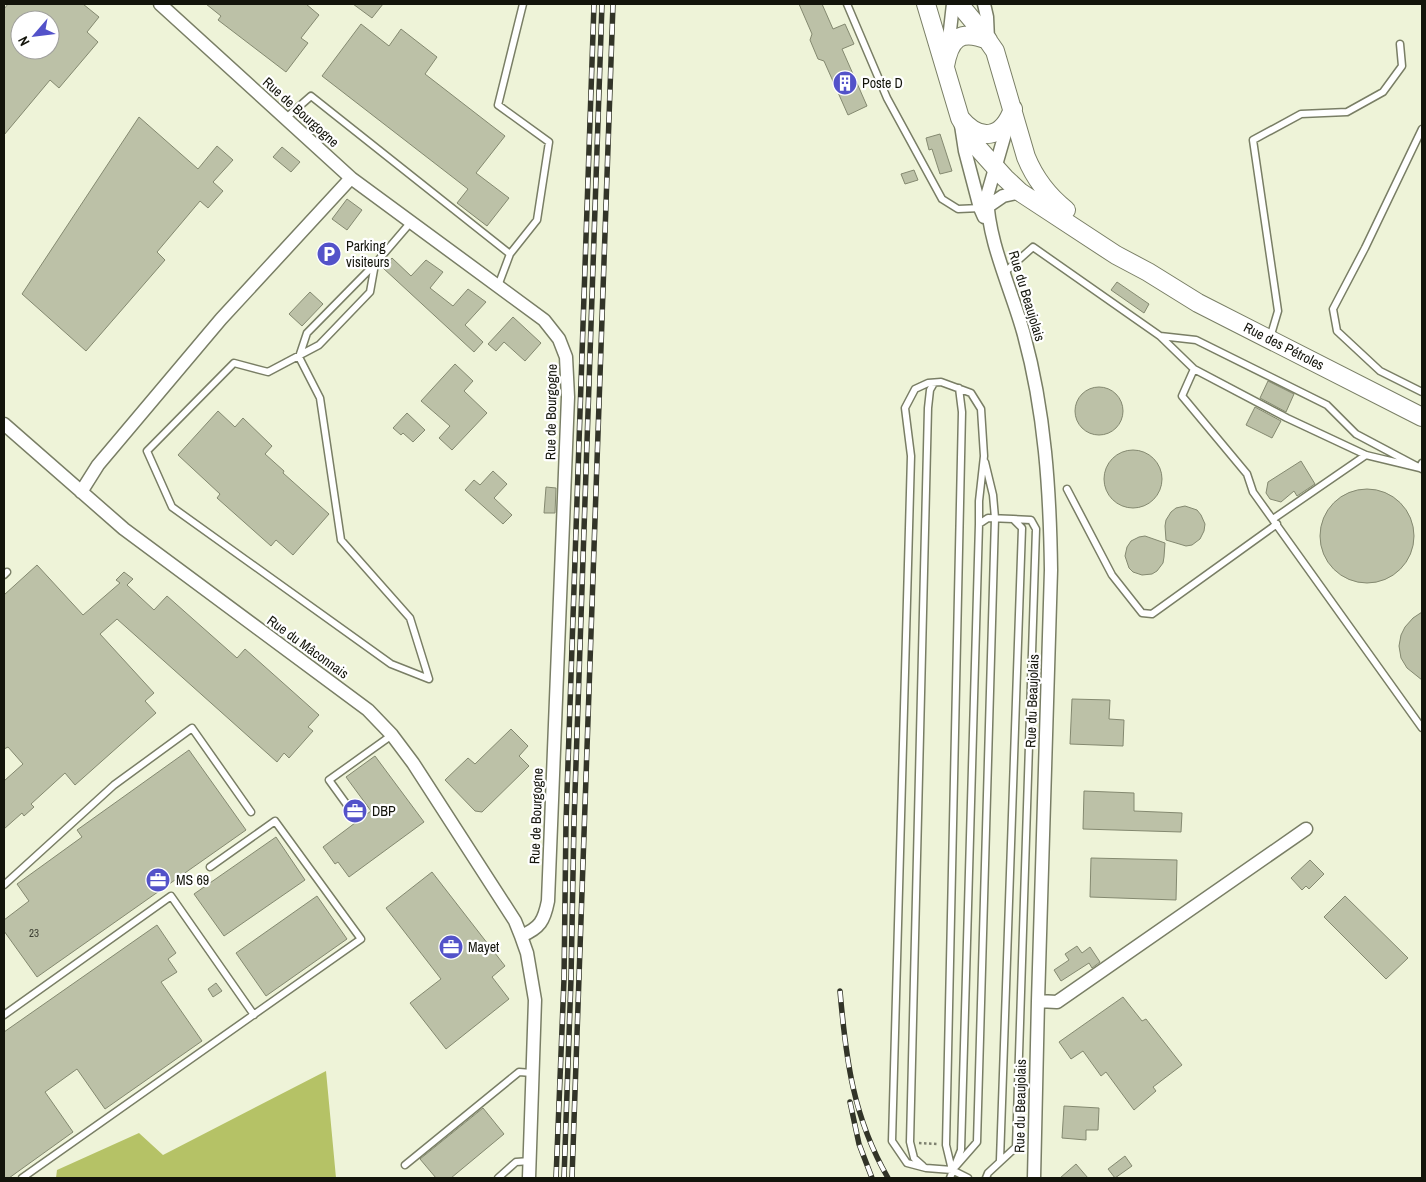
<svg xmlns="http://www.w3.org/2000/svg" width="1426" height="1182" viewBox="0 0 1426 1182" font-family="'Archivo Narrow',sans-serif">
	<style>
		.forest { fill: #b5c266 }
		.building { fill: #bcc1a7; stroke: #848970; fill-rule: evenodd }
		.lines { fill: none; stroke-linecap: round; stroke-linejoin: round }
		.service-casing { stroke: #797e65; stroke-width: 9 }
		.minor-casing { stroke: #797e65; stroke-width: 15 }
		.secondary-casing { stroke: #797e65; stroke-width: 20 }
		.path { stroke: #7e816f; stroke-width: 2.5; stroke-dasharray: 2.5 2.5; stroke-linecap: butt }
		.service { stroke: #fff; stroke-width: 6 }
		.minor { stroke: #fff; stroke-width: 12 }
		.secondary { stroke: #fff; stroke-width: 18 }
		.rail-casing { stroke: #323428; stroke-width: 5.5 }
		.rail { stroke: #fff; stroke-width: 4; stroke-dasharray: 11; stroke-linecap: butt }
		.labels { text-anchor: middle; stroke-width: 4.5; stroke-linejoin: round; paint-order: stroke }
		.number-label { font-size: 11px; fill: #3d3f32 }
		.poi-label { font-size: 14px; fill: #13140b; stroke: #fff; text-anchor: start }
		.street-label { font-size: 14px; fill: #13140b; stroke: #fff }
	</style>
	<rect width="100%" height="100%" fill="#eef3d8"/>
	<path class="forest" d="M326,1071L336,1178H56L57,1170L139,1133L163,1155Z"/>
	<path class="building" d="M8,4H83L99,17L87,32L98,42L59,88L50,80L4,135V9ZM20,20H50V50H20Z
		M206,4H306L319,15L301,38L308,43L286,72L218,20L221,16Z
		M353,4H383L372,18Z
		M799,4H822L833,29L845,24L854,44L842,49L867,106L848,115L824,61L818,59L810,40L812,34Z
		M361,24L389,46L401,29L437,57L425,74L505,136L476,173L509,198L487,226L457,203L468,189L322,76Z
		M139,117L198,169L217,146L233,160L213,182L223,191L208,208L200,201L157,252L165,260L86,351L22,294Z
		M940,134L952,171L940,174L932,149L929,150L926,138Z
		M282,147L300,162L291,172L273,157Z
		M914,170L918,180L905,184L901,174Z
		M347,199L362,210L347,230L332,219Z
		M392,258L411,276L426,260L443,272L430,288L453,306L468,289L486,302L465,325L483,342L474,352L383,268Z
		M1117,282L1149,304L1144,313L1111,290Z
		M310,292L323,304L302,326L289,314Z
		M513,317L541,343L525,361L504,342L496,351L488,344Z
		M455,364L473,381L464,391L487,413L452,450L439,438L450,426L421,401Z
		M1268,381L1294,394L1286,412L1260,398Z
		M1075 411a24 24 0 1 1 48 0a24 24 0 1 1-48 0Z
		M1255,407L1281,421L1272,438L1246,425Z
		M218,411L235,427L243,418L272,446L265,454L284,471L283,473L329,514L293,555L276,540L271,546L217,498L220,494L178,455Z
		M407,413L425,430L413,442L403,433L401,435L393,428Z
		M1104 479a29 29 0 1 1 58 0a29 29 0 1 1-58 0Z
		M1301,461L1315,484L1297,496L1294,491L1281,502L1270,499L1266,493L1268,482Z
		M493,471L507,484L494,498L512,515L503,524L465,490L474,480L480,485Z
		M546,487L556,488L555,513H544Z
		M1320 536a47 47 0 1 1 94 0a47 47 0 1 1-94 0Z
		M1185,506L1197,510L1201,515L1205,524L1204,531L1200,539L1192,545L1186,546L1166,540L1165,526L1166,520L1171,512L1176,508Z
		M1145,536L1165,543L1164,557L1163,563L1157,571L1152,574L1142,575L1133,572L1129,568L1125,556L1127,547L1131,541L1139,537Z
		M37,565L83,615L120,583L116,580L124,572L133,579L127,585L154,610L167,596L237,658L245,649L319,715L308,727L313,731L289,758L284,753L277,762L117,619L100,634L154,693L145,701L156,713L75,785L65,773L31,804L34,807L24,816L22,813L4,829V781L23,764L8,747L4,749V595Z
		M1422,612V680L1407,668L1401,658L1399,646L1401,635L1405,627L1413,618Z
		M1072,699L1110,700L1109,719L1124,720L1123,746L1070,744Z
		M511,729L528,746L519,756L529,766L482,812L475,811L445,780L468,758L475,764Z
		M189,750L246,830L37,977L4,931V920L29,901L17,884L82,837L77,830Z
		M375,756L424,822L349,877L338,862L335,864L323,847L371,811L346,777Z
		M1084,791L1134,793V811L1182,813L1181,832L1083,829Z
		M276,837L305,880L224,936L194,894Z
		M1091,858L1177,860L1176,900L1090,897Z
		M1310,860L1324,874L1309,889L1306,886L1302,890L1291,878Z
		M432,872L505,966L492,977L509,999L446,1049L410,1003L441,979L386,908Z
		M317,896L347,939L266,996L236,953Z
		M1345,896L1408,958L1386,979L1324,917Z
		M157,925L176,953L168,959L177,972L161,982L202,1041L105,1109L77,1069L45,1092L73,1132L9,1178H4V1032Z
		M1077,946L1082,953L1090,947L1100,962L1092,968L1089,963L1061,981L1054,970L1069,960L1065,954Z
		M216,983L222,991L213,997L208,989Z
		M1123,997L1142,1021L1146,1019L1182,1065L1153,1087L1156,1091L1134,1110L1106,1072L1101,1076L1083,1051L1071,1059L1059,1042Z
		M1064,1106L1099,1108L1098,1130H1086V1140L1062,1138Z
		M483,1108L504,1134L451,1178H436L420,1159Z
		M1125,1156L1132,1166L1115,1178L1108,1169Z
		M1076,1164L1088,1178H1060Z"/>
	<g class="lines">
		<defs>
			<path id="service" d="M847,4L887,98L942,199L958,209L981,208
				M286,118L311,96L510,254
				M1422,129L1365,248L1333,309L1337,331L1380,371L1422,392
				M375,264L370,292L319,345L268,372L234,363L147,451L172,507L391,664L429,679L410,618L341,540L320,398L299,357L307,333L375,264L411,222
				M1005,272L1033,247L1160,336L1196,340L1327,405L1356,434L1422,469
				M498,286L510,254L537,220L549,142L498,105L523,4
				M1160,336L1194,369L1287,418L1366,455L1420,468L1422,463
				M1270,338L1278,311L1253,140L1301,114L1347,112L1383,92L1402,66L1400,44
				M1194,369L1182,396L1247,474L1253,492L1422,728
				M1067,489L1112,575L1142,613L1152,614L1277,524
				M1273,519L1366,455
				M4,575L7,572
				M355,816L329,780L392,735
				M4,885L114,785L192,728L251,812
				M4,1015L171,896L254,1015
				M405,1165L519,1072L532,1073
				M923,1166L914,1158L910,1142L928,408L930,390L934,383
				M956,1166L977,1142L995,518L993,495L985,462
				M952,1170L946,1145L962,412L959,388
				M22,1178L361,939L275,821L210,867
				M498,1178L516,1162L530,1161
				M950,1178L961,1150L979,524L988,518L1013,519L1022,528L1000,1160
				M968,1178L952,1170L926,1168L907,1163L892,1141L911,456L905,408L915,389L928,383L941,382L971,393L981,409L984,456L979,501V524
				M986,1178L988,1173L1016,1147L1036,529L1031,520L1013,519"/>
			<path id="minor" d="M160,4L351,178L544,320L559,339L566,357L568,397L548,901C544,921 540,928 521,936
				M984,4L987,17L988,40
				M948,48L953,4
				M1009,120L987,196C988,243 1012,290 1024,335C1045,412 1050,491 1051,570L1038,1001L1034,1178
				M961,125L965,151L980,208L984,217
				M987,207L1003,196L1020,192
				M4,424L124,529L368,710L392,735L413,763L515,921L521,936L527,953L535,1000L529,1178
				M81,492L98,465L221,319L351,178
				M1038,1001L1057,1002L1306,829"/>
			<path id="secondary" d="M926,4L960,118C980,142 1002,139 1013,109
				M959,4L979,28L995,51L1026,157C1035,179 1047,195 1066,210
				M945,66C950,38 960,29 988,40
				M960,118L978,148L1005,178L1020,192L1116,255L1148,272L1198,303L1422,417"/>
		</defs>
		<use href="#service" class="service-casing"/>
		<use href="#minor" class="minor-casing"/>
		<use href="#secondary" class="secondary-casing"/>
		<path class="path" d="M919,1143L938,1144"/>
		<use href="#service" class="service"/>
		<use href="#minor" class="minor"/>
		<use href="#secondary" class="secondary"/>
		<defs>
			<path id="rail" d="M840,991C846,1060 853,1117 888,1178
				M850,1102L859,1144L872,1178
				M556,1178L564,979L566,822L594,4
				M564,1178L571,979L574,822L602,4
				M572,1178L613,4"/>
		</defs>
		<use href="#rail" class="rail-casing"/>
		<use href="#rail" class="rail"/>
	</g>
	<defs>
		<symbol id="building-disc" viewBox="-11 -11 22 22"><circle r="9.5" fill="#5352c9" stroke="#fff"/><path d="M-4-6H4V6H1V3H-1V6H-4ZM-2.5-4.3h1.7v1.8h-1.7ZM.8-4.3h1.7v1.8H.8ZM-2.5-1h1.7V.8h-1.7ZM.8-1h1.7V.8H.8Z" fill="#fff"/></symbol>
		<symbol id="parking-disc" viewBox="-11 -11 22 22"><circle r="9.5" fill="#5352c9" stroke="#fff"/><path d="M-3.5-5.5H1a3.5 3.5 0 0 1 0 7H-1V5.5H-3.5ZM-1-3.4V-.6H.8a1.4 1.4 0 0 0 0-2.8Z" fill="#fff"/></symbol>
		<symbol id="office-disc" viewBox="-11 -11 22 22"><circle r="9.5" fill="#5352c9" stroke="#fff"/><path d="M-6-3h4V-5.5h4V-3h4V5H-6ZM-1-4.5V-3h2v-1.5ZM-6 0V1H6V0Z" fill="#fff"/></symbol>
	</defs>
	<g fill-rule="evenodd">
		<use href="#building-disc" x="831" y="69" width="28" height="28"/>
		<use href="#parking-disc" x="315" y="240" width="28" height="28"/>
		<use href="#office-disc" x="341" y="797" width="28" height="28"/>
		<use href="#office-disc" x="144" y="866" width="28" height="28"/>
		<use href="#office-disc" x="437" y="933" width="28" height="28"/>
	</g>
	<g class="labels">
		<g class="number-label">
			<text x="34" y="937">23</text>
		</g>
		<g class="poi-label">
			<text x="862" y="88">Poste D</text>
			<text x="346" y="251">Parking<tspan x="346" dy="16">visiteurs</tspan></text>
			<text x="372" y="816">DBP</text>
			<text x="176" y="885">MS 69</text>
			<text x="468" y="952">Mayet</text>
		</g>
		<g class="street-label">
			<text transform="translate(301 112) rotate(42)" y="5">Rue de Bourgogne</text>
			<text transform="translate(1027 296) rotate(73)" y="5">Rue du Beaujolais</text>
			<text transform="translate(1284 346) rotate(27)" y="5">Rue des Pétroles</text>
			<text transform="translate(551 412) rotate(-89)" y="5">Rue de Bourgogne</text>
			<text transform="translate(308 647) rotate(36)" y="5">Rue du Mâconnais</text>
			<text transform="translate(1032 701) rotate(-88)" y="5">Rue du Beaujolais</text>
			<text transform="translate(536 816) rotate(-88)" y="5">Rue de Bourgogne</text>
			<text transform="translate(1020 1106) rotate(-89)" y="5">Rue du Beaujolais</text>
		</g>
	</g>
	<rect width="1426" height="1182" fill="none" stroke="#13140b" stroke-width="10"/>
	<g transform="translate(35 35) rotate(242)"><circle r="24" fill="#ffffff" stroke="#a1a19d"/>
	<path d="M0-4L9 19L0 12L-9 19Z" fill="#5352c9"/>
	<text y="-8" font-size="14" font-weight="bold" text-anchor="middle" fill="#13140b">N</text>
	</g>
</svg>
